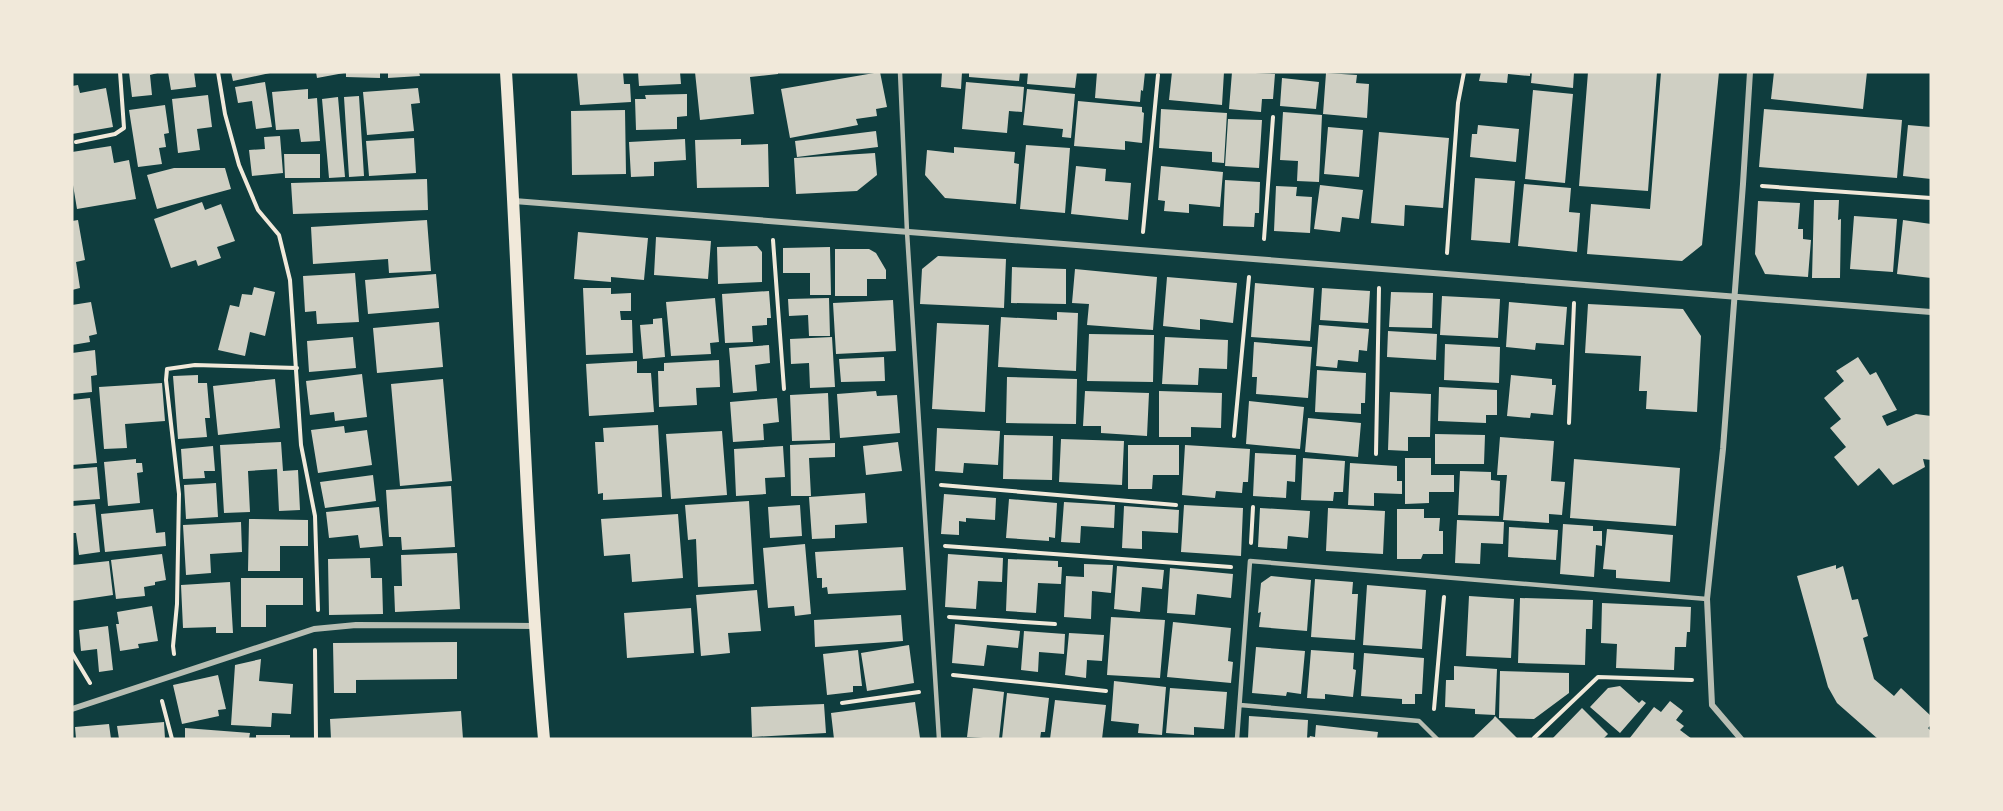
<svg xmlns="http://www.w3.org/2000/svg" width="2003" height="811" viewBox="0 0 2003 811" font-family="'Noto Sans',sans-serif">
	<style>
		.building { fill: #cfcfc3 }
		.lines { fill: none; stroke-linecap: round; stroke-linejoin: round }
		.path { stroke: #f1e9da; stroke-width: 4 }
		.service { stroke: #b8beb3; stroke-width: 4.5 }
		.minor { stroke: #b8beb3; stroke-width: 6 }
		.secondary { stroke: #f1e9da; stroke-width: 12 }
	</style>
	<rect width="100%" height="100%" fill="#0f3d3e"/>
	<path class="building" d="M129,72H161L150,75L152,95L132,97Z
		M168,72H194L196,87L171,90Z
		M231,72H270V73L233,81Z
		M316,72H344V73L317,78Z
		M346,72H380V78L346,77Z
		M388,72H419L420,76L388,78Z
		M577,72H623L624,84H630L631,102L580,105Z
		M638,72H680L681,84L639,86Z
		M695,72H778V74L750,77L754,114L700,120Z
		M880,72L887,107L876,109L877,116L856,119L858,125L790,138L781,89Z
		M942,72H962L961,89L941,87Z
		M969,72H1020L1019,81L969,77Z
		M1028,72H1077L1075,88L1027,84Z
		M1097,72H1145L1143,91L1141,90L1140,102L1095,98Z
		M1172,72H1224L1222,105L1169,100Z
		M1232,72L1275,74L1273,99H1262L1261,112L1229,109Z
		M1481,72H1530V76L1508,74L1507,83L1479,81Z
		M1532,72H1574L1573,88L1531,83Z
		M1588,72H1657L1648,191L1579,186Z
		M1661,72H1719L1702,245L1682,261L1587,254L1591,204L1650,209Z
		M1774,72H1867L1863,109L1771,99Z
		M1326,73L1357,75L1356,83L1369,84L1367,118L1323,114Z
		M1282,78L1319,82L1316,109L1280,106Z
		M265,82L272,127L256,129L252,101L238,103L235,87Z
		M966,82L1024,87L1022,112L1009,111L1007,133L962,129Z
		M78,85L80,93L106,88L113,127L72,134V86Z
		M418,88L420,103L411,104L414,131L367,135L363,92Z
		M308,89V99L317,98L320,141L301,142L299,129L276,130L272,92Z
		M1027,89L1075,94L1071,138L1062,137L1063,129L1023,125Z
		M1533,90L1573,94L1565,183L1525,179Z
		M687,94V116L677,117V129L636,130L635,99H646L645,95Z
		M208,95L212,127L197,129L200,150L178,153L172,99Z
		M359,96L364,176L349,177L344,97Z
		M338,97L345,177L329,178L322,99Z
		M1078,101L1142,107V112L1144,113L1142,143L1125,141V150L1074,146Z
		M165,105L169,133L164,134L166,147L159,148L162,164L138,167L129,110Z
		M1161,109L1227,113L1224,163L1212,162V152L1159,148Z
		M1764,109L1902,120L1897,178L1759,167Z
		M625,110L626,174L572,175L571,111Z
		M1283,112L1322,115L1319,182L1297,181L1298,161L1280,160Z
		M1228,119L1262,120L1259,168L1225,166Z
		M1478,125L1519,129L1516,162L1470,157L1472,134H1477Z
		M1908,125L1931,127V179L1903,176Z
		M1328,127L1363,130L1359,177L1324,174Z
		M876,131L878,147L797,157L795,141Z
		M1379,132L1449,138L1443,208L1405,205L1404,226L1371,223Z
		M280,136L283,173L252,176L249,150L265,149L264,137Z
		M414,138L416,173L369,176L366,141Z
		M685,139L686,160L654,162V176L631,177L629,142Z
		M741,139V145L768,144L769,187L697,188L695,140Z
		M1026,145L1070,148L1065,213L1020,209Z
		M111,146L114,163L129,160L136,199L77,209L72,179V152Z
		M954,147L1015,152L1014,163L1019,164L1016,204L945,198L925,175L927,150L954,153Z
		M875,153L877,175L857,191L796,194L794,158Z
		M284,154H320V178H285Z
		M1076,166L1106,169L1105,181L1131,183L1128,220L1071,214Z
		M1161,166L1223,172L1220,207L1189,204V213L1164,211L1165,201L1158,200Z
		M174,168H225L231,189L157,209L147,175Z
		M1475,178L1515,181L1510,243L1471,240Z
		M427,179L428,210L293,214L291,183Z
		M1225,180L1260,182L1259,213H1255L1254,227L1223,226Z
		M1524,184L1571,188L1569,212L1580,213L1577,252L1518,246Z
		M1320,185L1363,190L1359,219L1342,217L1340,232L1314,229Z
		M1276,186L1297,187L1296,196L1312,197L1310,233L1274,231Z
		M1814,200H1839L1838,220L1841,219L1840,278H1812Z
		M1758,201L1800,203L1798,229H1803V239L1811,240L1808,277L1765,274L1755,254Z
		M202,202L205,210L221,204L235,241L217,247L221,258L198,266L196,260L171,268L154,219Z
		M1854,216L1897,219L1893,272L1850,269Z
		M78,220L85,260L76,262L80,288L72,290V221Z
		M427,220L431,271L389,273L388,259L313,264L311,227Z
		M1903,220L1931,224V278L1897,274Z
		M578,232L648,238L644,280L611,277V282L574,279Z
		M656,237L711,241L708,279L654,275Z
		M757,246L762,252V282L718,284L717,247Z
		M830,247L831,295H810V273H783V248Z
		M835,249H869L876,253L886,270V279H867V296H835Z
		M938,256L1006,259L1004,308L920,304L922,269Z
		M1012,267L1066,269V304L1011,303Z
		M1075,269L1157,277L1153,330L1087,325L1089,304L1072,303Z
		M355,273L359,322L317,324L316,311L305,312L303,276Z
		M436,274L439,308L368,314L365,280Z
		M1167,277L1237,283L1233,323L1200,319V330L1163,326Z
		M1255,283L1314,288L1310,341L1251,337Z
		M254,287L275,292L265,336L250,332L245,356L218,350L230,305L239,307L242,294L252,295Z
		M583,288H611V294L631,293V311H620L621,320H632L633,353L586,355Z
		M1322,288L1370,291L1368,323L1320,320Z
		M769,291L771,318H767V325L752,326L753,342L725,343L722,294Z
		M1391,292L1433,293L1432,328L1389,327Z
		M1442,296L1500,299L1498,338L1440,335Z
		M715,298L719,342L710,343L711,354L671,356L666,302Z
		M829,298L830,336H809L808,315L789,316L788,299Z
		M893,300L896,351L836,354L833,303Z
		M91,302L97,334L89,336L90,342L72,345V305Z
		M1509,302L1567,307L1564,345L1536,343L1535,350L1506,347Z
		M1588,304L1683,309L1701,336L1697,412L1646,409L1647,391H1639L1641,356L1585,353Z
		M1057,312L1078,313L1076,371L998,367L1001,317L1057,320Z
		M662,318L665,357L643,359L640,325L653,324V319Z
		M439,322L443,367L377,373L373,328Z
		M937,323L989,325L985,412L932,409Z
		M1319,325L1369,329L1367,351L1359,350L1358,362L1338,360L1337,368L1316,366Z
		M1388,331L1437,334L1436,360L1387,357Z
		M1089,334L1154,335L1153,382L1087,381Z
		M353,337L356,368L309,372L307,341Z
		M832,337L835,387L810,388L809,363L791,364L790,339Z
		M1165,337L1228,340L1227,369L1199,368L1198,385L1162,384Z
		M1254,342L1312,347L1308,398L1256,394L1257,377H1252Z
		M1445,344L1500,347L1499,383L1444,380Z
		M769,345L770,363L755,365L757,391L733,393L729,348Z
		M95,350L97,375L91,376L92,392L72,394V353Z
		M884,357L885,381L841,382L839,359Z
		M1858,357L1870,375L1876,372L1897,410L1882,416L1887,426L1916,414L1931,416V460L1923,459L1925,467L1893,485L1879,468L1858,486L1834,457L1846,447L1830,428L1841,419L1824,398L1844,381L1836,371Z
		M719,360L720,387L696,388L697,405L659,407L658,371H664V363Z
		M637,361V373H651L654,412L589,416L586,364Z
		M1317,370L1366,373L1365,403H1361V414L1315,412Z
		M362,374L367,417L335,421L334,412L310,415L306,381Z
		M198,375V383H207L210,418H205L207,437L178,439L173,376Z
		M1511,375L1552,379V385H1556L1553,415L1531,413L1530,418L1507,416Z
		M1007,377L1077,379L1076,424L1006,423Z
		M275,379L280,428L218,435L213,386Z
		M443,379L452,481L400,486L391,384Z
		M162,383L165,421L125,424L127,448L104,449L99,387Z
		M1439,387L1497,390V415H1486V423L1438,421Z
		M876,391L877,396L897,395L900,433L840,438L837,394Z
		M1085,391L1149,393L1147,436L1101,433V426H1083Z
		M1159,391L1222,393L1221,428L1191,427V437H1159Z
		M1390,392L1431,394L1430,437H1408V451L1388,450Z
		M828,393L830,440L792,441L790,395Z
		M90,398L97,463L72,465V400Z
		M777,398L779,422L763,424L764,440L733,442L730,402Z
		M1249,401L1304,407L1300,449L1246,444Z
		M1308,418L1361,423L1358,457L1305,452Z
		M658,425L662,497L603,500V493L598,494L595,442H604L603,428Z
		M344,426L345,433L367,430L372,465L318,473L311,430Z
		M937,428L1000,431L998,465L964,463L963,473L935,471Z
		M722,431L727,495L671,499L666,434Z
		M1435,434L1485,435L1484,464H1435Z
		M1004,435L1053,436L1052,480L1003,479Z
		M1500,437L1554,441L1551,481L1565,482L1562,515L1549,514V523L1503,520L1507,475H1497Z
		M1061,439L1124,441L1122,485L1059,482Z
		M281,442L283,471L298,470L300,510L279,511L277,469L248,471L250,512L224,513L220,445Z
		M898,442L902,471L866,475L863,446Z
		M835,443V457L809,458L811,496H791L790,445Z
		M1128,445H1179V475H1153L1152,489H1128Z
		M1185,445L1250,449L1248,482H1243L1242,493L1216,491L1215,498L1182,495Z
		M213,446L215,471H204L205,478L183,479L181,449Z
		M783,446L785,477L765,478L766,494L736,496L734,449Z
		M1255,453L1296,455L1295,482L1287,481L1286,498L1253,496Z
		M1303,458L1345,461L1343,492H1334L1333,501L1301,500Z
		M1405,458H1431V475H1454V492H1429V503L1405,504Z
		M136,459V463H142L143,472L137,473L140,503L108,506L104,462Z
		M1574,459L1680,468L1676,526L1570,518Z
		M1350,463L1397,466V481H1402V494L1374,493V506L1348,505Z
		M97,467L100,499L72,501V469Z
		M1460,471L1491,472V480L1500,481L1499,516L1458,515Z
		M373,475L376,501L325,508L320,482Z
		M216,483L218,517L186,519L184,485Z
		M451,486L455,547L402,550L401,537H389L386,490Z
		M865,493L867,523L835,525V538L812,539L809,497Z
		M944,494L996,498L995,520L966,518V522L959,521V535L941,534Z
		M1009,499L1057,503L1055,538L1049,537V541L1006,538Z
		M749,501L754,584L698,587L696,539L688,540L685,505Z
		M1064,502L1115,505L1114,528L1081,526L1080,543L1061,542Z
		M95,504L100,552L79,555L76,533H72V506Z
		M800,505L802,536L770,538L768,507Z
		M1184,505L1243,508L1241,556L1181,552Z
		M1124,506L1179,510L1178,533L1142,531V549L1122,548Z
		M379,507L383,546L360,548L358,535L329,538L326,512Z
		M1260,508L1310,511L1308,538L1288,536L1287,549L1258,547Z
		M1328,508L1385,511L1383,554L1326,551Z
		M153,509L156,533L165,532L166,546L105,552L101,514Z
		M1397,509H1424V518H1440L1439,531H1443V554H1423L1421,559H1397Z
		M678,514L683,578L632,582L630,554L604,556L601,519Z
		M249,519L308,520V546H280V571H248Z
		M1457,520L1504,522L1503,544L1481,543L1480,564L1455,563Z
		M241,522L242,552L210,554L211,573L186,575L183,525Z
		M1563,524L1593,526V531H1602V546L1596,545L1594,577L1560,574Z
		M1509,527L1558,530L1556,560L1508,557Z
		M1607,529L1673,535L1670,582L1616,578V570L1603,569Z
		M805,544L811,614L795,616L794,606L768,608L763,548Z
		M903,547L906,590L828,594L827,587L822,588V578H817L815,552Z
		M457,553L460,609L395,612L394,586H402L401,555Z
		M162,554L166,580L155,582V585L144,587L145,596L116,599L111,560Z
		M948,554L1003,558L1002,582L978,581L976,609L945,607Z
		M370,558L371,578H382L383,614L329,615L328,559Z
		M1008,559L1058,561V567H1062L1061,584L1038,583L1036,613L1006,611Z
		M109,561L113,595L72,601V565Z
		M1084,564L1113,565L1111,593L1092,591L1091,619L1064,617L1066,576L1084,577Z
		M1836,565V569L1843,566L1852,600L1858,599L1868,636L1863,638L1874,679L1894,696L1901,688L1931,716V725L1928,728L1931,731V739H1878L1837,703L1828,687L1797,576Z
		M1117,566L1164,570L1162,589L1142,587L1140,612L1114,609Z
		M1170,568L1233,574L1231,598L1197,594L1195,615L1167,613Z
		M1271,576L1311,580L1307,631L1259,627L1261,612L1258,613L1261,583Z
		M241,578H303V605H266V627H241Z
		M1315,579L1353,582L1352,594H1358L1355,640L1311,637Z
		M230,582L233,633H216V627L183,628L181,585Z
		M1367,585L1426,590L1422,649L1363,645Z
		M757,590L761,631L728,633L730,653L701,656L696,595Z
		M1469,596L1514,599L1511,658L1466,656Z
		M1520,598L1593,600L1592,629H1586L1585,665L1518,663Z
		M1602,603L1691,607L1690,632H1687L1686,647H1675L1674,670L1616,668L1617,644L1601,643Z
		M152,606L158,641L138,644L139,648L120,651L116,624H119L117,612Z
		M691,608L694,653L627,658L624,613Z
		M901,615L903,641L815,647L814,620Z
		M1111,617L1165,620L1160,678L1107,675Z
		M1173,622L1231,628L1228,661L1233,662L1231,683L1167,677Z
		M955,624L1020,631L1018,648L987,645L984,666L952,663Z
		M108,626L113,670L99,672L97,649L81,651L79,630Z
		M1024,631L1065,634L1064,654L1039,652L1038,672L1021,670Z
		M1069,633L1104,635L1102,661L1087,660L1086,678L1065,675Z
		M457,642V679L356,680V693H334L333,643Z
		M909,645L914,683L867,691L861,653Z
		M1256,647L1305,651L1301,694L1287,692L1286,696L1252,693Z
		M858,650L862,686H853V692L827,695L823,654Z
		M1311,650L1354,653L1353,669L1356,670L1353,697L1325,694V699L1307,698Z
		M1364,653L1424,658L1422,694H1415V704H1402V699L1361,696Z
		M261,659L259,681L293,684L291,714L272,713L271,727L231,725L235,665Z
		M1454,666L1497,669L1495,715L1475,714V709L1445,707L1446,680H1454Z
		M1500,671L1569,673V693L1534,719L1499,718Z
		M218,675L226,709L218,710L219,716L182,724L173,685Z
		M1114,681L1166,687L1162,735L1138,733L1139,724L1111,721Z
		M1620,686L1639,703L1642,700L1646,703L1620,733L1590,707L1608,688Z
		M973,688L1004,692L999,739L967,737Z
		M1170,688L1227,692L1224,729L1194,727V735L1166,733Z
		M1007,693L1049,698L1045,732H1041L1040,739H1002Z
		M1055,700L1106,705L1102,739H1050Z
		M1670,701L1683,711L1676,720L1684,726L1680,730L1692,739H1629L1654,707L1661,712Z
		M915,702L920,738L834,739L831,713Z
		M824,704L826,733L752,737L751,707Z
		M1582,708L1608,734L1603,739H1552Z
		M461,711L463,739H331L330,719Z
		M1249,716L1308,720L1307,739H1248Z
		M1495,716L1518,739H1472L1493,719Z
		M164,722L165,739H119L117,726Z
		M109,724L111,739H76L75,727Z
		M1316,725L1378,732L1377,739H1309L1310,736L1315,737Z
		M185,728L250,733L249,739H185Z
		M256,735H290V739H256Z"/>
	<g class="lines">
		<path class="path" d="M218,72L225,114L239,165L258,210L279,235L290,280L301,445L315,516L318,610
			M76,142L115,134L124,128L120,72
			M1762,186L1931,198
			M1143,232L1158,75
			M1264,239L1273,117
			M773,240L784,389
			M1447,253L1458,103L1464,72
			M1569,423L1574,303
			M1234,436L1249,277
			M1376,454L1379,288
			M941,485L1176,505
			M1251,543L1253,507
			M945,546L1231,567
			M949,617L1055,624
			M315,650L316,739
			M72,653L90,683
			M174,654L173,646L177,604L179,494L166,380L167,369L195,365L297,368
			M953,675L1106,691
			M162,701L172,739
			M842,703L919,692
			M1434,709L1444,597
			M1534,738L1598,677L1692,680"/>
		<path class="service" d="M900,72L907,232L939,739
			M1240,705L1419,721L1437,739
			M1237,739L1250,561L1707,599"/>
		<path class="minor" d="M514,201L1931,312
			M72,709L314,629L356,625L534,626
			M1741,739L1712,705L1707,599L1723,449L1743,184L1750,72"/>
		<path class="secondary" d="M506,72C520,294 524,517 544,739"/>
	</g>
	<rect width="2003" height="811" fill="none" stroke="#f1e9da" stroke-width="147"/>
</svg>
